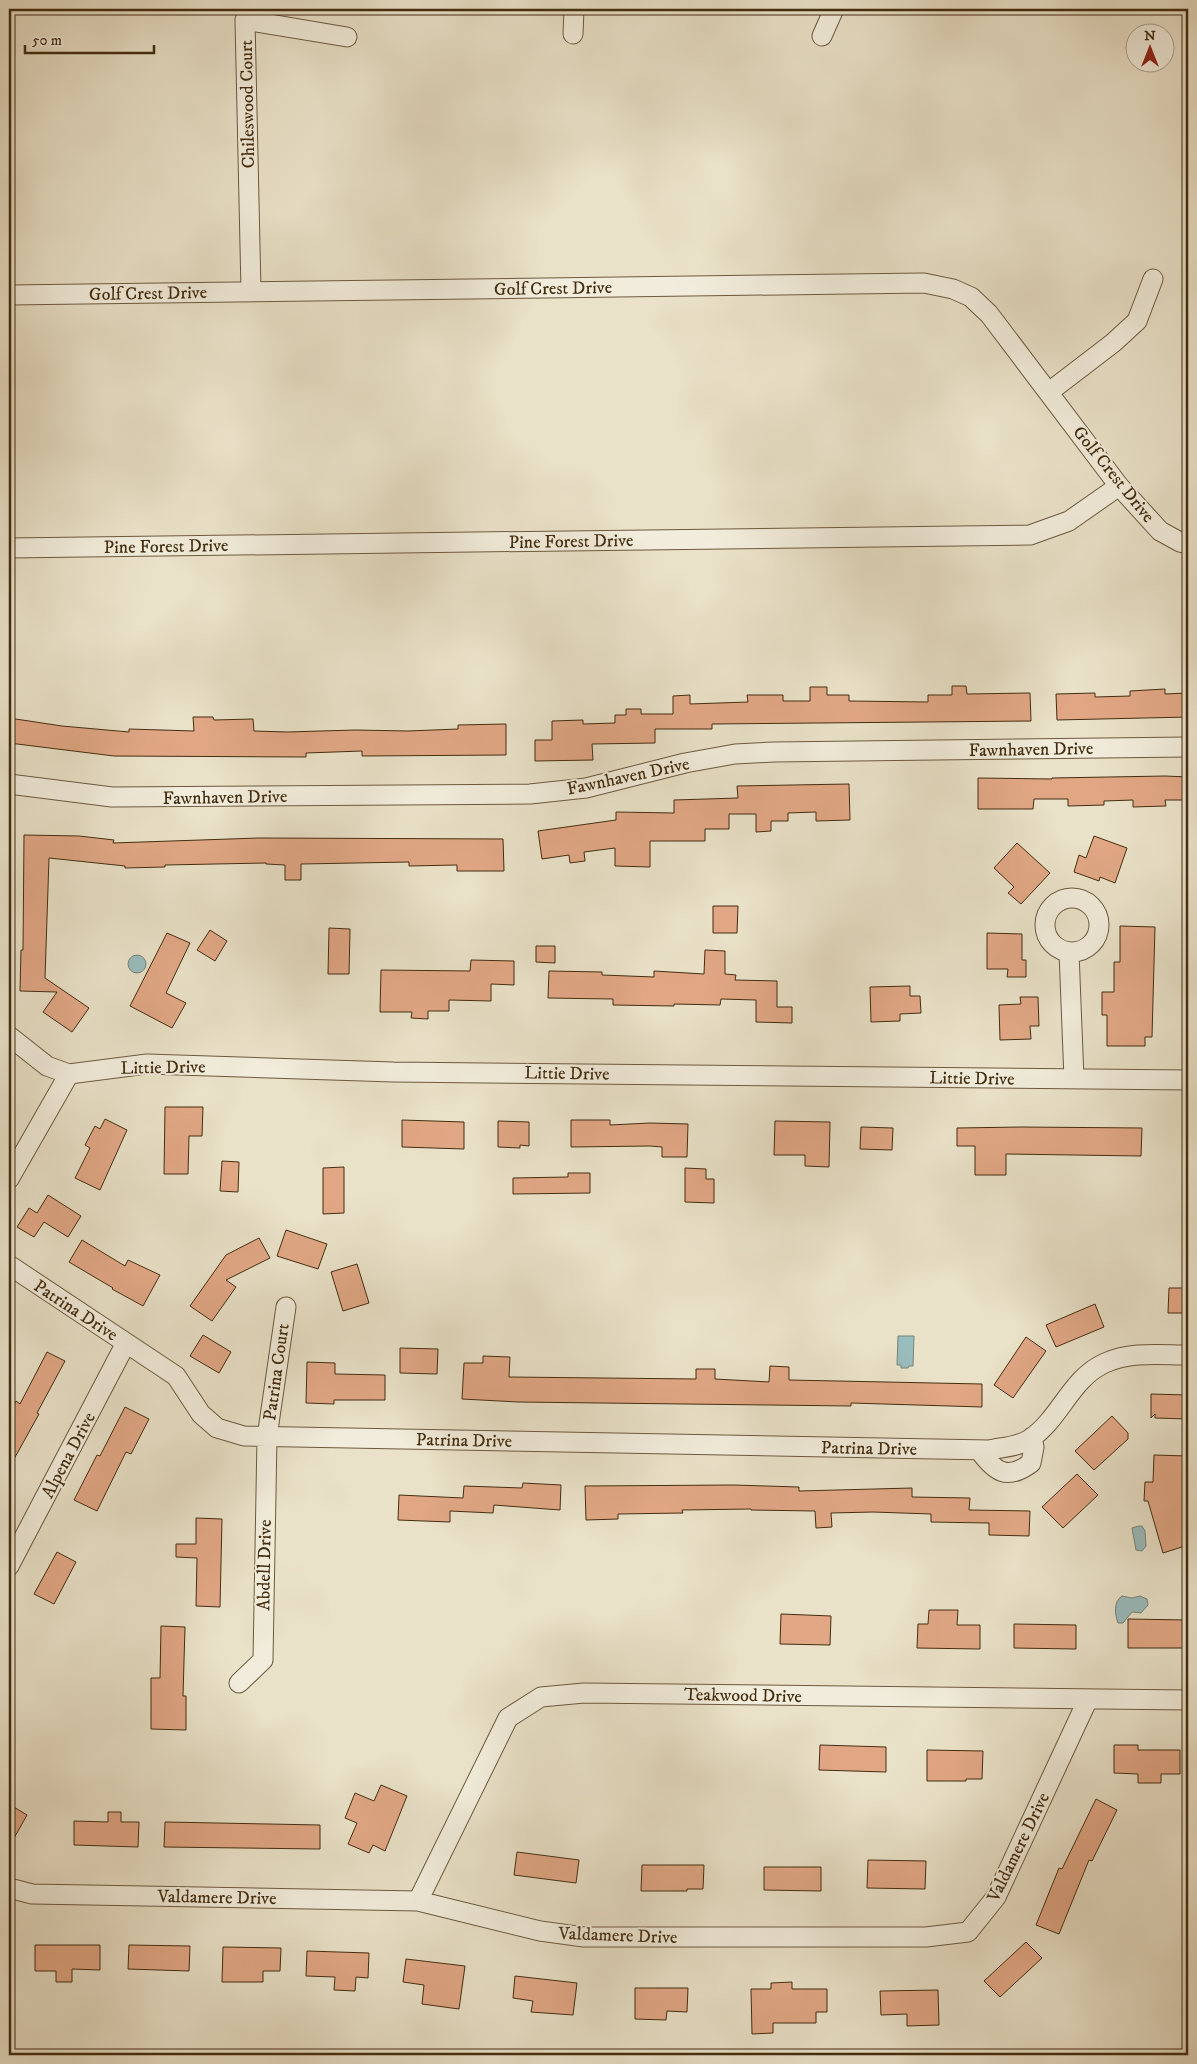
<svg xmlns="http://www.w3.org/2000/svg" width="1197" height="2064" viewBox="0 0 1197 2064" font-family="'IM FELL DW Pica',serif">
	<style>
		.water { fill: #99bcbd; stroke: #778378 }
		.building { fill: #e1a785; stroke: #432d10 }
		.lines { fill: none; stroke-linecap: round; stroke-linejoin: round }
		.street-casing { stroke: #6c5a3e; stroke-width: 21 }
		.street { stroke: #f1ecdb; stroke-width: 19 }
		.labels { text-anchor: middle; stroke-width: 4; stroke-linejoin: round; paint-order: stroke }
		.street-label { font-size: 18px; fill: #432d10; stroke: #f1ecdb }
	</style>
	<rect width="100%" height="100%" fill="#e9e1c8"/>
	<filter id="stains"><feTurbulence type="fractalNoise" baseFrequency=".004" numOctaves="4"/><feColorMatrix values="0 0 0 0 .2 0 0 0 0 .09 0 0 0 0 .02 0 0 0 .5 -.17"/></filter>
	<radialGradient id="worn" r=".72"><stop offset=".6" stop-color="#630" stop-opacity="0"/><stop offset="1" stop-color="#630" stop-opacity=".3"/></radialGradient>
	<path class="water" d="M128 964a9 9 0 1 1 18 0a9 9 0 1 1-18 0Z
		M898,1336H914L913,1366H909L908,1368H901V1365H897Z
		M1139,1526H1142L1145,1531L1146,1546L1142,1551L1136,1550L1132,1528Z
		M1122,1596L1132,1598L1140,1596L1147,1599L1148,1605L1141,1613L1132,1612L1123,1623H1118C1115,1615 1113,1602 1122,1596Z"/>
	<path class="building" d="M952,686H966L967,694L1030,693L1031,721L712,724V729H655V743L592,744L593,760L535,761V740H552V721L583,720V724L615,723V715H626V709H641V714H673V696L690,695V704L748,702L747,695H783V701H810V687H827V695H849V701L928,702V695H952Z
		M1165,689V694L1188,693V717L1057,720L1056,694L1095,693V697L1130,696V691Z
		M193,717H213L214,720L253,719L254,731L287,732L355,730L408,731L458,729V725L506,724V755L362,756V751L306,753V757L114,756L9,743V718L62,726L129,732V729L194,731Z
		M1165,776L1188,777V800H1165L1166,806L1133,807V800L1104,801V805L1068,806V799H1034L1033,809H978V778L1052,779V778Z
		M849,784L850,820L816,821V812L788,813V821H771V831L756,832V814H729V829H705V841H650V867L615,866V848L584,852L585,861L570,863L569,855L542,859L538,831L616,820V812L674,813V800L738,798L737,786Z
		M24,835L79,836L114,840L113,843L259,838L503,839L504,871H457V865L409,866V862L301,864V880H285V865L266,864V863L165,865V867L125,868V866L49,858L45,978L89,1008L72,1032L43,1012L57,992L20,991L21,950H23Z
		M1094,836L1127,848L1115,883L1100,877L1099,881L1074,872L1079,855L1086,858Z
		M1017,843L1050,873L1021,904L1008,893L1014,887L994,868Z
		M713,906H738L737,933H713Z
		M1120,926L1155,927L1152,1037H1145V1046H1107V1015H1102V992H1114V962H1120Z
		M329,928L350,929L349,974H328Z
		M210,930L227,941L215,961L197,950Z
		M167,933L190,943L166,993L186,1003L172,1028L130,1006Z
		M987,933L1022,934V960H1026V977H1007L1008,969H987Z
		M536,946H555V963L536,962Z
		M705,950L725,951V974L736,975L735,980L777,981V1007H792V1023L756,1022V1000L721,999L720,1005L674,1004V1006L613,1005V999L548,998L549,971L602,972V975L654,977V971L704,974Z
		M471,960L514,961V985L491,984V1001L449,1000V1011H428V1019L411,1018L412,1012H380L381,970L470,971Z
		M910,986V996H920L921,1013L900,1014V1021L871,1022L870,987Z
		M1020,997H1038L1039,1026H1030L1031,1039L1000,1040L999,1005L1021,1004Z
		M165,1107H203L202,1136H189L188,1174H164Z
		M105,1119L127,1130L100,1190L75,1178L90,1148L85,1145L95,1126L100,1129Z
		M402,1120L464,1122V1149L402,1147Z
		M571,1120H610V1125L650,1123L688,1124L687,1157H662V1147L650,1146L571,1147Z
		M498,1121L529,1122V1146L520,1145V1148L498,1147Z
		M775,1121L830,1122L829,1167L805,1166V1155H774Z
		M861,1127L893,1128L892,1150L860,1149Z
		M1021,1127L1142,1128L1141,1156L1006,1154V1175H975V1146H957V1128Z
		M222,1161L239,1162L238,1192L220,1191Z
		M344,1167V1213L323,1214V1168Z
		M685,1168L706,1169V1179H714V1203L685,1202Z
		M568,1173H590V1193L513,1194V1178L568,1177Z
		M48,1195L81,1216L68,1237L44,1222L34,1237L17,1227L29,1208L37,1213Z
		M286,1230L327,1244L318,1269L277,1256Z
		M259,1238L270,1258L226,1280L236,1287L212,1321L190,1306L226,1255Z
		M82,1240L125,1266L128,1260L160,1275L143,1306L112,1289L113,1288L69,1262Z
		M357,1264L369,1303L343,1311L331,1272Z
		M1169,1288H1188V1313H1168Z
		M1095,1304L1104,1327L1056,1347L1046,1325Z
		M203,1335L231,1352L219,1373L190,1356Z
		M1026,1337L1046,1351L1013,1398L994,1385Z
		M400,1348L438,1349L437,1374L400,1373Z
		M47,1352L65,1361L37,1413L39,1414L9,1468V1415L16,1401L20,1404Z
		M483,1356L510,1357L509,1377L696,1379V1369H715V1379L769,1382L770,1366L789,1367V1380L982,1384V1407L851,1403V1406L518,1402L462,1399L464,1363H483Z
		M307,1362L335,1363V1374L385,1375V1400H334V1404L306,1403Z
		M1151,1394L1188,1395V1419L1155,1418V1414L1151,1418Z
		M125,1407L149,1419L131,1454L126,1452L97,1511L74,1500L97,1455L100,1456Z
		M1112,1416L1128,1433V1439L1094,1470L1075,1451Z
		M1154,1455L1187,1456L1185,1511L1188,1522V1545L1163,1553L1148,1501H1144L1145,1482H1153Z
		M1077,1474L1098,1495L1063,1528L1042,1507Z
		M523,1483L561,1485L560,1510L494,1505L493,1513L450,1511V1522L398,1520L399,1495L463,1498L464,1486L522,1488Z
		M733,1485L799,1487V1491L912,1488V1497L970,1498L969,1510L1030,1511L1029,1536L989,1535V1523L931,1522V1514L873,1512L831,1513L832,1527L816,1528L815,1511L751,1510V1509L682,1510L683,1513L618,1514V1519L586,1520L585,1486Z
		M196,1518L222,1519L220,1607L196,1606L197,1558L176,1557V1544H196Z
		M57,1552L76,1562L54,1604L34,1594Z
		M929,1610H958L957,1625H980V1649L917,1648L918,1624H928Z
		M781,1614L831,1616L830,1645L780,1644Z
		M1128,1619L1187,1620L1186,1648H1128Z
		M1014,1624L1076,1625V1649L1014,1648Z
		M161,1626L185,1627L183,1696H186V1730L151,1729V1678H160Z
		M820,1745L886,1747V1772L819,1770Z
		M1114,1745H1138V1750H1180V1774H1161V1783H1138V1774L1114,1773Z
		M927,1750L983,1751L982,1779H966V1781H927Z
		M381,1785L407,1796L385,1851L373,1845L369,1853L348,1844L357,1823L345,1818L355,1793L374,1801Z
		M1096,1799L1117,1810L1092,1861L1089,1860L1059,1934L1036,1925L1059,1868L1062,1869Z
		M9,1804L27,1815L9,1847Z
		M108,1812H121V1822H139L138,1847L74,1845V1821L108,1822Z
		M165,1822L320,1825V1849L164,1847Z
		M517,1852L579,1860L576,1883L514,1875Z
		M868,1860L926,1861L925,1889L867,1888Z
		M642,1865H704L703,1889H687V1891H641Z
		M764,1867H821V1891L764,1890Z
		M1026,1942L1042,1958L1000,1997L984,1981Z
		M35,1945H100V1970L72,1969V1982H56V1971H35Z
		M129,1945L190,1946L189,1971L128,1969Z
		M223,1947L281,1948L280,1971H263V1982H222Z
		M307,1951L369,1953L368,1978L356,1977L355,1991L334,1990L335,1977L306,1976Z
		M406,1959L465,1966L459,2009L422,2004L424,1985L403,1982Z
		M515,1976L577,1983L573,2015L531,2012L533,2001L513,1998Z
		M792,1982V1989H827V2012H816V2023H773V2033L752,2034L751,1989H771V1983Z
		M635,1988H688L687,2012L667,2011L666,2020L635,2019Z
		M938,1990L939,2025L907,2026V2014L881,2015L880,1991Z"/>
	<g class="lines">
		<defs>
			<path id="street" d="M249,9L245,20L251,291
				M245,20L347,37
				M573,34L574,9
				M822,36L834,9
				M9,295L924,283L953,289L971,297L989,314L1119,486L1160,531L1180,542L1188,544
				M1049,392L1113,343L1137,321L1153,279
				M9,548L1030,535L1069,521L1119,486
				M9,784L112,797L530,794L586,788L685,763L735,754L774,752L1188,747
				M1045 925a27 27 0 1 1 54 0a27 27 0 1 1-54 0Z
				M1069,952L1074,1079
				M9,1036L47,1066L69,1074
				M9,1179L69,1074L147,1064L393,1072L1188,1080
				M9,1265L176,1376L201,1414L217,1428L244,1436L989,1450C1003,1447 1018,1447 1030,1439C1060,1419 1071,1378 1105,1363C1131,1351 1161,1355 1188,1355
				M979,1450C995,1472 1007,1481 1031,1463L1034,1447L1032,1437
				M9,1566L126,1343
				M239,1683L263,1660L267,1437L286,1307
				M9,1888L32,1894L418,1901L540,1931L584,1937H926L968,1932L996,1897L1088,1699
				M418,1901L508,1718L541,1697L584,1693L1188,1700"/>
		</defs>
		<use href="#street" class="street-casing"/>
		<use href="#street" class="street"/>
	</g>
	<g class="labels">
		<g class="street-label">
			<text transform="translate(247 104) rotate(-91)" y="6">Chileswood Court</text>
			<text transform="translate(553 288) rotate(-1)" y="6">Golf Crest Drive</text>
			<text transform="translate(148 293) rotate(-1)" y="6">Golf Crest Drive</text>
			<text transform="translate(1114 474) rotate(51)" y="6">Golf Crest Drive</text>
			<text transform="translate(571 541) rotate(-1)" y="6">Pine Forest Drive</text>
			<text transform="translate(166 546) rotate(-1)" y="6">Pine Forest Drive</text>
			<text transform="translate(1031 749) rotate(-1)" y="6">Fawnhaven Drive</text>
			<text transform="translate(628 776) rotate(-12)" y="6">Fawnhaven Drive</text>
			<text transform="translate(225 797) rotate(-1)" y="6">Fawnhaven Drive</text>
			<text transform="translate(163 1067) rotate(-1)" y="6">Littie Drive</text>
			<text transform="translate(567 1073) rotate(1)" y="6">Littie Drive</text>
			<text transform="translate(972 1078) rotate(1)" y="6">Littie Drive</text>
			<text transform="translate(76 1310) rotate(33)" y="6">Patrina Drive</text>
			<text transform="translate(276 1372) rotate(-82)" y="6">Patrina Court</text>
			<text transform="translate(464 1440) rotate(1)" y="6">Patrina Drive</text>
			<text transform="translate(869 1448) rotate(1)" y="6">Patrina Drive</text>
			<text transform="translate(68 1455) rotate(-62)" y="6">Alpena Drive</text>
			<text transform="translate(264 1565) rotate(-89)" y="6">Abdell Drive</text>
			<text transform="translate(743 1695) rotate(1)" y="6">Teakwood Drive</text>
			<text transform="translate(1018 1847) rotate(-64)" y="6">Valdamere Drive</text>
			<text transform="translate(217 1897) rotate(1)" y="6">Valdamere Drive</text>
			<text transform="translate(618 1935) rotate(2)" y="6">Valdamere Drive</text>
		</g>
	</g>
	<rect width="1197" height="2064" fill="none" stroke="#e9e1c8" stroke-width="30"/>
	<rect x="10" y="10" width="1177" height="2044" fill="none" stroke="#432d10" stroke-width="2.5"/>
	<rect x="15" y="15" width="1167" height="2034" fill="none" stroke="#432d10"/>
	<g transform="translate(1150 48)"><circle r="24" fill="#f1ecdb" stroke="#aba08a"/>
	<path d="M0-4L9 19L0 12L-9 19Z" fill="#8f2418"/>
	<text y="-8" font-size="14" font-weight="bold" text-anchor="middle" fill="#432d10">N</text>
	</g>
	<path d="M25 45v8h129v-8" fill="none" stroke="#432d10" stroke-width="2.5"/>
	<text x="32" y="45" font-size="15" fill="#432d10" stroke="#f1ecdb" stroke-width="4" paint-order="stroke">50 m</text>
	<rect width="100%" height="100%" filter="url(#stains)"/>
	<rect width="100%" height="100%" fill="url(#worn)"/>
</svg>
